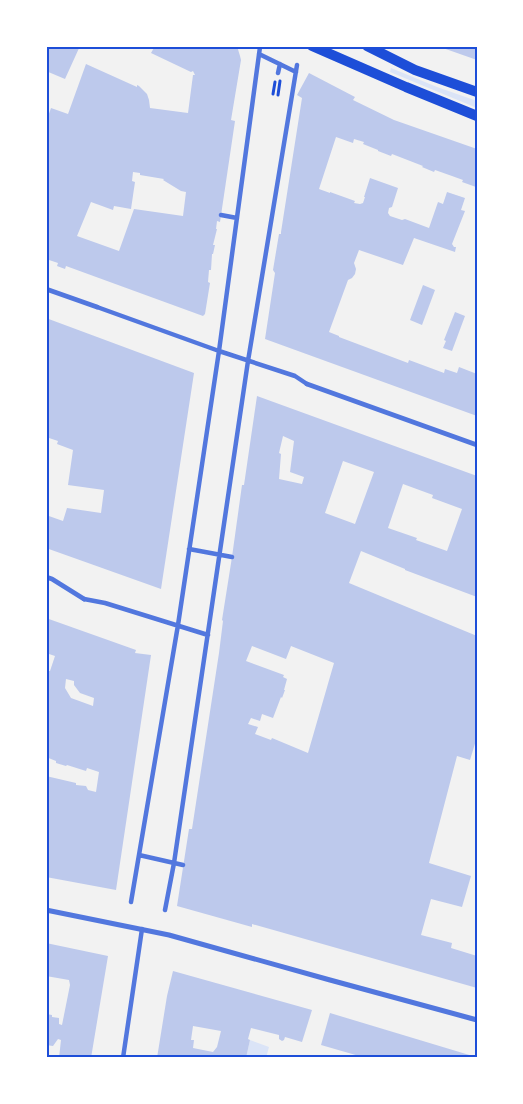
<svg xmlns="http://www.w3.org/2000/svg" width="523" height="1104" viewBox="0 0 523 1104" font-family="'Titillium Web',sans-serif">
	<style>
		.green { fill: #dbe4f7 }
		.building { fill: #bdc9ec; fill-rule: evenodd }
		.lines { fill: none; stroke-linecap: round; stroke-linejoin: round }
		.path { stroke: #1d4ed8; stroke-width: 3 }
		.pedestrian { stroke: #5277de; stroke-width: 4.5 }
		.minor { stroke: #5277de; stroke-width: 5 }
		.secondary { stroke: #1d4ed8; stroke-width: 10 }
		.neatline { fill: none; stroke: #1d4ed8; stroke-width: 2 }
	</style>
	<rect width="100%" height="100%" fill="#f2f2f2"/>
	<path class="green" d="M391,68L437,87L477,101V108L390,72Z
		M250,1040L269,1047L266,1058H246Z"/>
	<path class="building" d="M46,46H80L65,79L46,71Z
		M155,46H237L240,56L241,60L231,120L235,121L220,222L217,221L216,229H217L213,245H215L213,254H212L211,270H209L208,282L210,283L205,314L203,316L66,266L65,269L57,266L58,263L46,259V122L51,108L68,114L86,64L137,87V85L139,86L147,94L149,100L150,108L188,113L193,75H195L193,71L191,72L151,53ZM133,172L140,173V175L164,179L163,180L181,191L186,192L183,216L134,209L119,251L77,236L91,202L113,210L114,206L131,209L135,182L132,181Z
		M440,46H477V60L440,47Z
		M309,73L355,97L353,100L394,120L477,149V185L476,187L462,182L463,180L452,176L435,170L434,172L422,167L423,166L392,154L391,156L378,151V150L363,144L364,142L354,139L353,143L336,137L319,189L330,193V192L355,201L354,203L360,204L363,203L365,197H364L370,178L398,188L392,207L389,208L388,213L390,216L402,220L405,219L429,228L438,202L443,204L447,192L465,198L461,210L465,211L452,244L454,247H456L455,252L414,238L403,265L359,250L354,263L356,269L355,274L352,278L348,280L329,332L339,336V337L408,363L409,360L444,373L445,369L457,373L459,367L477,374V416L265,339L275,273L273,270L279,234H281V232L302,98L297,95Z
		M423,285L435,290L422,325L410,320Z
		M455,312L465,316L452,351L443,348L446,341L444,340Z
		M46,318L194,373L161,589L46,548V515L63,521L67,508L101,513L104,490L68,485L73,450L57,444L58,441L46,437Z
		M257,396L477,476V559L475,563H477V597L405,570V569L361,551L349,583L477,636V737L470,760L457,756L429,863L471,876L462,907L431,899L421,935L452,943L451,948L477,956V988L284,933L252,924V927L177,906L189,829H192L219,653L223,621L222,620L232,557L242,485H244ZM283,436L294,441L290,472L304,477L302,484L279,479L281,454L279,453ZM343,461L374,472L355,524L325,513ZM403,484L433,495L432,498L462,509L447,551L416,540L417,538L388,528ZM252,646L286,659L291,646L334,663L308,753L272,738L271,740L255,734L258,727L248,724L251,718L260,721L262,714L273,718L281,697L282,698L285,690H284L287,679L283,677L284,675L246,661Z
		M46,618L136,650L135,653L151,655L116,890L46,877V776L76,783V785L86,786L88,790L96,792L99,772L87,768L86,771L67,765L66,766L56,763V761L46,757V677L49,671H50L55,656L46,653ZM66,679L74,681V685L80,693L94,698L93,706L71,698L65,688Z
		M46,943L108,956L91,1058H59L61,1040L58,1039L53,1046L46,1045V1014L52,1015V1017L59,1018V1024L62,1025L70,985L69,980L46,976Z
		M173,971L312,1010L302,1042L285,1037L284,1040L282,1041L279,1039V1035L251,1028L248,1039L250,1040L246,1058H157L167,996ZM193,1026L221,1031L217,1047L213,1052L193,1048L194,1040H191Z
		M330,1013L476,1057V1058H366L321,1045Z"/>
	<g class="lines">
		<path class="path" d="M273,94L275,82
			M278,95L280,81"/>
		<path class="pedestrian" d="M259,54L296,72
			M278,73L280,64
			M221,215L237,218
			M97,307L219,351L295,376L307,384
			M189,549L232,557
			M84,599L105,603L208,635
			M139,855L183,865
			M131,902L178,625L219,351L260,47
			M165,910L174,863L248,361L297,65
			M123,1058L142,929"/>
		<path class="minor" d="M46,289L97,307
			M307,384L477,445
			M46,577L52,579L84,599
			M46,910L169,935L330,980L477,1020"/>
		<path class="secondary" d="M312,46L406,87L477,116
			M367,46L415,70L477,92"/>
	</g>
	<rect width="523" height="1104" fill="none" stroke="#ffffff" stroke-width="95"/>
	<rect x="48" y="48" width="428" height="1008" class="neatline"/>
</svg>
